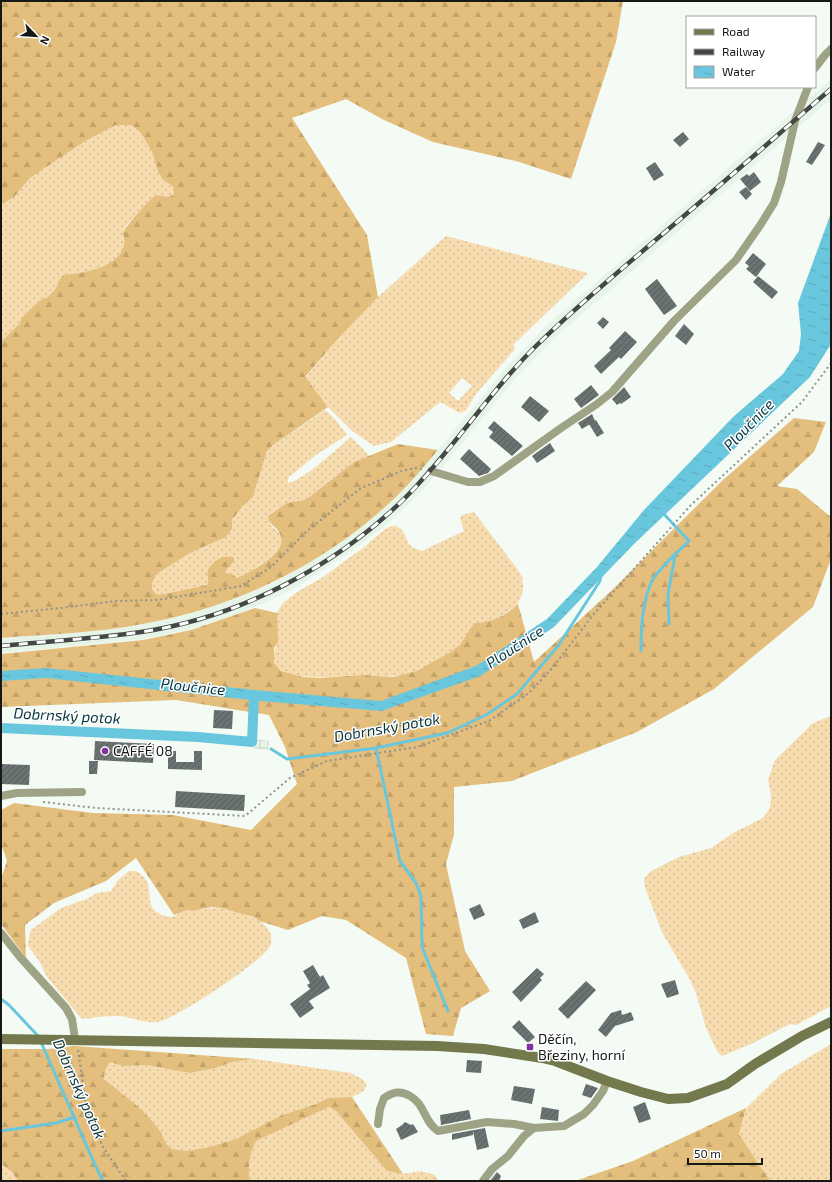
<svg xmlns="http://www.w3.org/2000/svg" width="832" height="1182" viewBox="0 0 832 1182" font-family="'Exo 2',sans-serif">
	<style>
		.built { fill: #e7f5e8 }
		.industrial { fill: url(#industrial-grid) }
		.grass { fill: url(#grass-dots); fill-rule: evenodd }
		.forest { fill: url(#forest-firs) }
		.water { fill: url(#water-ripples) }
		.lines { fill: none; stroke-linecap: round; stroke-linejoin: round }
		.stream { stroke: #69c7dd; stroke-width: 3 }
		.canal { stroke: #69c7dd; stroke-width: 10 }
		.building { fill: url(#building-hatch) }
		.path { stroke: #8e938e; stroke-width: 2; stroke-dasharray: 2 3; stroke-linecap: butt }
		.minor { stroke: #9ea385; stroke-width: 8 }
		.secondary { stroke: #74794d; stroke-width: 10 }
		.rail-casing { stroke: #444844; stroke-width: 4.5 }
		.rail { stroke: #fff; stroke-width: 3; stroke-dasharray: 9; stroke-linecap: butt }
		.poi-dot { fill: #81309f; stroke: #fff; stroke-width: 1.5 }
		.labels { text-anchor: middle; stroke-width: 3; stroke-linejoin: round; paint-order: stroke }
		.poi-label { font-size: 14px; fill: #151815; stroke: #fff; text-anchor: start }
		.water-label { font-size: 15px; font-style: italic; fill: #07363f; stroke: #fff }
	</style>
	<defs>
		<pattern id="industrial-grid" width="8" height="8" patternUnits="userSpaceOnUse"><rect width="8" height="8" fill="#e7f5e8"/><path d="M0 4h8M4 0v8" fill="none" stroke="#c5d1c6"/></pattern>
		<pattern id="grass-dots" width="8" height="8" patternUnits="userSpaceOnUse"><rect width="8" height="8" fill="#f6dcaf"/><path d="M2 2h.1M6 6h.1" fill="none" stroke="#d2bc96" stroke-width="1.8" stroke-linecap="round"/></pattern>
		<pattern id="forest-firs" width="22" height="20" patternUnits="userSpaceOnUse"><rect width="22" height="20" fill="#e4be7c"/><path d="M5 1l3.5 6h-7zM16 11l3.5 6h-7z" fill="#c3a36a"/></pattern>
		<pattern id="water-ripples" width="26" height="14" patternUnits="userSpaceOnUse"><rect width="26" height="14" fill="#69c7dd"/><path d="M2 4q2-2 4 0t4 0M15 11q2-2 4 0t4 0" fill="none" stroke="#5aaabd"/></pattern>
		<pattern id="building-hatch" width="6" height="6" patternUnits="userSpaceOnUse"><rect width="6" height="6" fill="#6a7371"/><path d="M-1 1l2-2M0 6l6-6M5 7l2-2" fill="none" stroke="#565d5c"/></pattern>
	</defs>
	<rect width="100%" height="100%" fill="#f4fbf5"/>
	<path class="built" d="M831,79V99L558,335L516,378L436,475L411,502L385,526L354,550L300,585L278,597L232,616L191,629L143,639L1,653V638L141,625L187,615L227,602L272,584L293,572L346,538L376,515L400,492L425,466L505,369L548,324Z"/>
	<path class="industrial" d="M254,739L269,741L268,750L253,748Z"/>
	<path class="grass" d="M116,125H131L141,133L152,152L158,172L163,180L174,186V194L169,197L156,195C148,203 126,222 123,233C122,237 125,241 124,245C119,268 82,273 63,275L59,280L56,288L48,297L39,301L22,317L19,324L1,342V205L14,197L30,178L87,140Z
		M446,236L588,273L513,345L515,349L476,394L466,410L461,413L458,412L440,402L391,442L374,446L352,431L328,407L305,378L335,342L378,297ZM462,378L472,386L458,401L449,393Z
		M325,410L335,419L347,435L316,455L288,478V483C302,481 338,448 351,437L365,451L369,456L354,462L308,498L304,500L287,503L268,516C269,519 270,523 271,525C275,530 279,530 281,537C285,553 250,573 237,578L231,573L227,574L225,572L227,568L208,576L209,582L207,585C199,587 163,597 157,595C155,594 153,590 152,587C150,581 154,577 158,573L190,553L226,537L232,529V521L243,506L253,497L267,451L273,445Z
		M474,512L518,570L522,577L523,584V591L517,606L497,618L483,624L474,623C470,631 466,640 459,646C448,656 432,664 418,671C400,679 381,675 361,676C343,676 284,683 275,664C270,655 277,648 278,641C278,632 275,622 277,614C277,611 280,608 281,606C291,593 313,584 326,575C338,566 350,557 363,548C370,543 386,525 394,526C404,527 405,537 409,544C412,548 418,549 422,551L464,531L460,518L462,515Z
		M831,716V1006L796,1025L790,1024L751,1044L722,1056L717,1051L706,1028L696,993L690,980L662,932L645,888L644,879L650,872L661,866L679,857L711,848L735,832L763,818L770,808L771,795L768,780L775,760L813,723Z
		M129,871H136C140,874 145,877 147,882C152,895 145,908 162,915C178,921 176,911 188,910C190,910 192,911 194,911C203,910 211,907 221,908C235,909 261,918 269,930C272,935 272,943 269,948C258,964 177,1018 158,1022C143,1024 131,1016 117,1016C111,1016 105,1016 99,1017C92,1017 88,1020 81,1018L47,977L43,969L40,962L28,946V942L31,930L61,908L89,898L96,893L111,891L118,880Z
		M831,1044V1181H770L739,1134L746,1108L781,1074Z
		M255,1059L351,1073L362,1079L367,1084L364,1091L352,1097L328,1098L316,1104L282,1115L236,1139L209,1147L186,1151L172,1149L166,1144L161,1132L104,1079L105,1071L110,1062L123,1066L147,1065L189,1073L216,1068L232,1062Z
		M329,1107L335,1110L387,1171L403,1174L421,1171L435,1175L439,1181H250C247,1169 250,1152 256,1141Z
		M1,1164L12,1172L18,1181H1Z"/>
	<path class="forest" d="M1,1H623L616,42L571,179L516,161L433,142L384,120L346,99L292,118L367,235L378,297L335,342L305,377L328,407L273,445L267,451L253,497L243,506L232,520V529L226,537L190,553L158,573C151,580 148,593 161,595L207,585C210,581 206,575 208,570C212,561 225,553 234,558V561L225,571L227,574L231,573L237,578C251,572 289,552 280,534C277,526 268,525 268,516L287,503L304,500L308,498L354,462L398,444L438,450C419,473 399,496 376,515C309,572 228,609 143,624C96,633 48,634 1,638V342L19,324L22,317L39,301L48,297L56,288L59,280L63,275C82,273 119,268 124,245C125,241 123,236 123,233C126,225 149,200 156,195L169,197L174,194L173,186L163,180L158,172L152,152L141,133L131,125H116L87,140L30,178L14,197L1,205Z
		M794,418L826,422L814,452L777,486L797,489L831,517V559L813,607L714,689L637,732L512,781L454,787V834L446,864L465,951L490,991L461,1008L453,1036L426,1034L406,958L346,920L322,916L288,930L259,921L254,917L222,908L212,907L193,911L187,910L174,915L136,858L106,881L54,903L25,925L26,958L1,924V879L7,861L1,844V810L14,803L93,813L173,815L251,830L297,784L285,747L269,715L176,700L1,707V654L143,640L191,630L255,608L277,613L278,643L274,648V663L281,671L303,677L320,678L363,675L393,677L417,671L449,653L460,645L474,623C489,624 507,615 518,604L534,662L611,591L724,479Z
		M75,1046L255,1059L232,1062L216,1068L189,1073L147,1065L123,1066L110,1062L105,1071L104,1079L142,1110L161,1132L166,1144L172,1149L186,1151L209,1147L236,1139L282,1115L316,1104L328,1098L352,1097L403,1174L387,1171L335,1110L329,1107L256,1141C250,1152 247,1169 250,1181H18L12,1172L1,1164V1049H49Z
		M746,1108L739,1134L770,1181H575L633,1161Z"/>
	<path class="water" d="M831,213V344L810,377L634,544L554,627L480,676L382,711L260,701L46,678L1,681V671L46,668L255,690L381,701L476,666L547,619L597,567L644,510L733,417L783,374L799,351L801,334L798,303Z"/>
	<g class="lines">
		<path class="stream" d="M669,624L668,595L675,555
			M641,651C641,628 642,605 651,583C655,572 680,550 689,541L662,512
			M376,748L400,861L416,883L421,896L422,947L448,1011
			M271,749L287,759L376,748L447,733L486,715L517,694L558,646L600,581L601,575
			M1,999L9,1005L39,1037
			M41,1042L95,1165L103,1181
			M1,1131L56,1123L75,1117"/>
		<path class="canal" d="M1,728L198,737L252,742L254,695"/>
	</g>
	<path class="building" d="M683,132L689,139L680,147L673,140Z
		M818,142L825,145L812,165L806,162Z
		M655,162L664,175L654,181L646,168Z
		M754,172L761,182L750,191L740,179L747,174L749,176Z
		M746,187L752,194L746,200L739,192Z
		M753,253L766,264L756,277L746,269L749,266L745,263Z
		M758,276L778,292L772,299L753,282Z
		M657,279L677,306L664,315L645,289Z
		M603,317L609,322L603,329L597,323Z
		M684,324L694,334L686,345L675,336Z
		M625,331L637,342L621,359L619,357L601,374L594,366L611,350L609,348Z
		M591,385L599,395L581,408L574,399Z
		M624,387L631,397L621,404L620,403L617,405L612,399Z
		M530,396L549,411L539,422L521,407Z
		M592,414L595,421L582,429L578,423Z
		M596,420L604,433L597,437L589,424Z
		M494,421L523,446L512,456L489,437L493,432L488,428Z
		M550,443L555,451L537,463L532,456Z
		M469,449L491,469L488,473L479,476L460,459Z
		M214,710L233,711L232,729L213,728Z
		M95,741L154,744L153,763L94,760Z
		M168,751H176V762H194V751H202V770L168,769Z
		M89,761H98L97,774H89Z
		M1,764L30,765L29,785L1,784Z
		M176,791L245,795L244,811L175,807Z
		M480,904L485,915L474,920L469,909Z
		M535,912L539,922L523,929L519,920Z
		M313,965L320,977L323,975L330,988L309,1001L314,1008L300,1018L290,1004L310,989L307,985L310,983L303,971Z
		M537,968L544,974L540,978L542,980L521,1002L512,992Z
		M675,980L679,994L667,998L661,984Z
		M586,981L596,990L568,1019L558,1009Z
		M621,1010L622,1015L631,1012L634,1020L615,1026L606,1037L598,1030L611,1013Z
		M519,1020L535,1037L528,1043L512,1027Z
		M467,1060L482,1061L481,1073L466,1072Z
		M586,1084L598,1088L591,1098L582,1095Z
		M514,1086L535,1089L532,1104L511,1100Z
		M645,1102L651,1119L639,1123L633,1107Z
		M542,1107L559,1110L558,1121L540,1119Z
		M469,1110L471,1119L441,1125L440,1115Z
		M405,1122L411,1125L413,1124L418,1132L401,1140L396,1129L402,1125Z
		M485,1128L489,1147L477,1150L473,1131V1135L452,1140V1134Z
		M497,1172L501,1176L499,1181H490Z"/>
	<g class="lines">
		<path class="path" d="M1,614L61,608L116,601L158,600L241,586L271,567L307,531L361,488L402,471L415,468L422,469
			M43,802L96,808L245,816L290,778L327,761L417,747L489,721L529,693L553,667L593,615L690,506L802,402L831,363
			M78,1050L87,1111L103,1147L126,1181"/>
		<path class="minor" d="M815,68L825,55L831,49
			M431,471L468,482H480L494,476L561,428L597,404L612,392L674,321L736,260L761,224L774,203L781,182L795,121L808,87
			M1,796L17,793L82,792
			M1,933L20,957L66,1008L72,1019L75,1039
			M378,1124L380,1109L384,1098C393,1092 400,1090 410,1096C425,1104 424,1122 438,1131L487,1122L514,1124L534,1128L564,1126L584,1114L593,1105L603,1091L607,1081
			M483,1181L492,1169L508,1156L524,1136L534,1128"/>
		<path class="secondary" d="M1,1039L437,1046L484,1049L542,1058L555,1061L607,1081L641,1092L668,1099L688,1098L727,1084L755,1064L802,1036L831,1022"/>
		<defs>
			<path id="rail" d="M1,646C47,641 94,639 141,632C238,618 335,567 405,498C453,450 489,392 537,345C576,307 617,273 658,238C716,189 773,139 831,89"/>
		</defs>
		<use href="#rail" class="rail-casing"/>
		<use href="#rail" class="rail"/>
	</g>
	<g class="poi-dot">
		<circle cx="105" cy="751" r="4"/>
		<rect x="526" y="1043" width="8" height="8" rx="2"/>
	</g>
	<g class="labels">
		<g class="poi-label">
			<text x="113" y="756">CAFFÉ 08</text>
			<text x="538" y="1044">Děčín,<tspan x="538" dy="16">Březiny, horní</tspan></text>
		</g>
		<g class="water-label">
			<text transform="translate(749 425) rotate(-46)" y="5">Ploučnice</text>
			<text transform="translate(515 647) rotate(-33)" y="5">Ploučnice</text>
			<text transform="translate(193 687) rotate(6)" y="5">Ploučnice</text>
			<text transform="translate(67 716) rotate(3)" y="5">Dobrnský potok</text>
			<text transform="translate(387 728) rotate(-10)" y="5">Dobrnský potok</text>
			<text transform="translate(79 1089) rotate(66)" y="5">Dobrnský potok</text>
		</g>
	</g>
	<rect width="832" height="1182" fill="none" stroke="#151815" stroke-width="4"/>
	<rect x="686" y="16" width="130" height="72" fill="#ffffff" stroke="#a1a3a1"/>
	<rect x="694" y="29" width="20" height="6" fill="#74794d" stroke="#a1a3a1"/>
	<text x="722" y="36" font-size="12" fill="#151815">Road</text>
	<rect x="694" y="49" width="20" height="6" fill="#444844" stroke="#a1a3a1"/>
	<text x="722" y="56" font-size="12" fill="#151815">Railway</text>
	<rect x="694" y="66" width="20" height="12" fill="url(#water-ripples)" stroke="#a1a3a1"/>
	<text x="722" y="76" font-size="12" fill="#151815">Water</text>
	<g transform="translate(36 36) rotate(115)" stroke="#ffffff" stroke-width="3" paint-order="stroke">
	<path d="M0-3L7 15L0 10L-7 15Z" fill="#151815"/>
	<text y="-6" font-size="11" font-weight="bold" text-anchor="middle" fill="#151815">N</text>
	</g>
	<path d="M688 1158v6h74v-6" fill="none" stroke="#151815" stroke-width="2"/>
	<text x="694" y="1158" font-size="12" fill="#151815" stroke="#ffffff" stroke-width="3" paint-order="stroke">50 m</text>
</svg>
